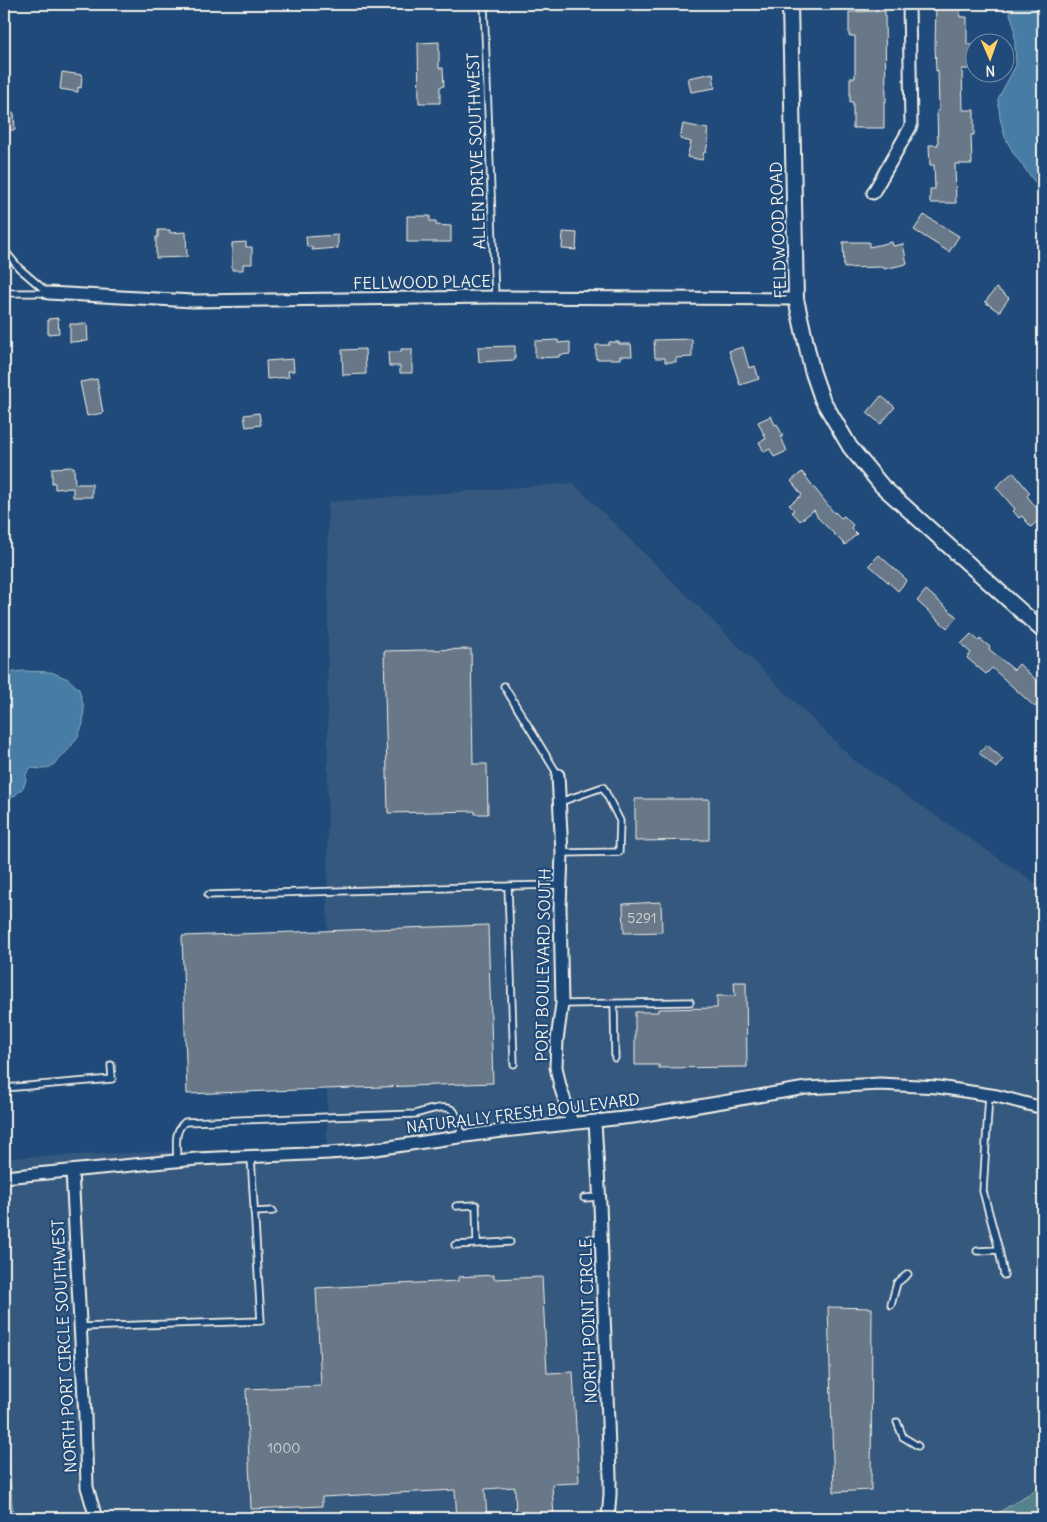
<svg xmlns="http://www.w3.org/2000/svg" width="1047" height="1522" viewBox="0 0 1047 1522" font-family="Delius,sans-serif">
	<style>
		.built { fill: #35587e }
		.green { fill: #55838d; stroke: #a4baba }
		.water { fill: #477da4; stroke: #8cabbf }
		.building { fill: #697888; stroke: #f4f1e8 }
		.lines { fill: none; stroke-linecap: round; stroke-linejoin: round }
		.service-casing { stroke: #f4f1e8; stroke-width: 9 }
		.minor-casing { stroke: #f4f1e8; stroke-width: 15 }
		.tertiary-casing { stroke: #f4f1e8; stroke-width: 18 }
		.service { stroke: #1f4a7a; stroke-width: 5.5 }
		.minor { stroke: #1f4a7a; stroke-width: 11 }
		.tertiary { stroke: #1f4a7a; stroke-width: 14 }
		.labels { text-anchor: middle; stroke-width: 4.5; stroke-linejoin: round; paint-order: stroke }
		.number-label { font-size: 14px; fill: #d1d3d0 }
		.street-label { font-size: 16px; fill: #f4f1e8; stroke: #1f4a7a }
	</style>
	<rect width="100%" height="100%" fill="#1f4a7a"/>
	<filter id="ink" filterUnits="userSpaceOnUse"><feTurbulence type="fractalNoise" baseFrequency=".02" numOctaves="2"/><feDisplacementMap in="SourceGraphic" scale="10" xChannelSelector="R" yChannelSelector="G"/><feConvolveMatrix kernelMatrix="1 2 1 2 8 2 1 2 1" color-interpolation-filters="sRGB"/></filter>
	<g filter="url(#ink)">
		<path class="built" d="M573,483L855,761L1043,888V1485L990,1518H13L4,1384V1158L327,1145L328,502Z"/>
		<path class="green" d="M4,1384L13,1518H4Z
			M1043,1485V1518H990Z"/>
		<path class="water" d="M1007,4H1043V193L1014,154L1005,137L1000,118L998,99L1016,65L1014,26Z
			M22,671L51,672L68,679L79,689L84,708L83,724L78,736L70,748L58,761L50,767L43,769L30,768C23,777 28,776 25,783C23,791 10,799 4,803V673Z"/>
		<path class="building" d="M936,4H960V17H967V44H972L973,69H962L963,110H974V135H971L972,164H955L956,203H930V189H935L934,165H930L929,145H938L937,111H939L938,70L936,71L935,46Z
			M885,11L886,102H884V128H853V102H850V78H855V36H849V12Z
			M439,42V68H443L444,86L440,87V103H419L418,43Z
			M62,72L82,75L81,88L78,87V92L60,89Z
			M713,73L715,88L691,92L688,78Z
			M4,113H14L15,130H4Z
			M683,124L708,129L707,135L709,136L706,152H704L702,160L687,157L691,142L680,139Z
			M924,215L959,236L949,252L914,230Z
			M407,216H430V221H436V225L451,226V242H407Z
			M158,230H170V233L186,232L187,257L156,258V237H158Z
			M563,232L577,233L576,250L562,249Z
			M338,235V248L312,250V247H307L306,237Z
			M246,242V247H252V264H243V270H232V243Z
			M843,242H869V247L892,242L893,246L903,244L907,264L884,269L883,267L844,268Z
			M996,288L1009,298L999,312L985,302Z
			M58,318L59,333L48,334V319Z
			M70,324H87L88,341L70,342Z
			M692,339V357L676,358V362H665V358H655L654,340Z
			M558,340V343L570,342V354L559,355V357L535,358V341Z
			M609,342H619V344H631L632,356H620V359H596V345H609Z
			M515,346V360L479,362L478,347Z
			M743,347L749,368L755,366L759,379L740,385L729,351Z
			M365,349L366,374L343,375L342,350Z
			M401,349H412V373H400V366H389L388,352H401Z
			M293,359L294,371H288L289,377L267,379L266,361Z
			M97,379L103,413L87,416L80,382Z
			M881,396L895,407L881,424L867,413Z
			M259,413L261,425L246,427L244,415Z
			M771,416L775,425L777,424L783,436L781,437L787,451L774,457L770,449L764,452L759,442L766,439L758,422Z
			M74,467L75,484H92V497H73V488L55,489V483H52V468Z
			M802,472L834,513L835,512L841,518L844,516L853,525L851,528L857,534L845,545L818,518L814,510L800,521L792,512L794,510L789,505L802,495L791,481Z
			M1013,472L1030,493L1027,496L1043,516L1031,527L1022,516L1019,518L1013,511L1015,509L996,487Z
			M879,555L907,580L898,591L869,565Z
			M926,590L957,617L947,628L917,601Z
			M971,634L979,641L980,639L990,647L989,649L1014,670L1019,664L1043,686V698L1035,707L992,668L986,674L967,658L971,653L961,644Z
			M471,649L473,764H487L488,814H475V811L388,813L384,651Z
			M987,745L1003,759L996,768L979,753Z
			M635,799H709V840L635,841Z
			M661,902L662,932L624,933L623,904Z
			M488,925L493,1083L187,1094L182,936Z
			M734,982H746L747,1067L659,1068V1065H635V1012H658V1009L717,1008V996H735Z
			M494,1275V1279L542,1277L547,1373L573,1372L579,1483L552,1484L554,1518H516L515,1487L485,1489L487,1518H457L455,1490L322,1497V1506L251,1509L246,1389L321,1386L316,1288L458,1281V1277Z
			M828,1307L872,1308L871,1490L834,1492Z"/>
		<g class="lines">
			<defs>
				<path id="service" d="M484,4L495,297
					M4,250L19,268L48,293
					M4,293H48
					M504,686L558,775
					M560,802L603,787L620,821L619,852L562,853
					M208,895L508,886
					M562,1004L690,1002
					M614,1004L615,1058
					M514,1064L508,886L561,885
					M4,1088L112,1079L111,1065
					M989,1095L983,1191L999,1250L1004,1275
					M177,1161C177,1147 173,1131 185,1122L415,1114C425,1111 450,1102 455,1113C459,1120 460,1129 462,1136
					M584,1198L600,1197
					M456,1206L476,1205L477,1244
					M254,1212L273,1211
					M589,1239H601
					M455,1245L510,1242
					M977,1251L999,1250
					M891,1305L897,1283L908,1274
					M80,1327L261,1321L251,1157
					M897,1422L903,1437L918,1446"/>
				<path id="minor" d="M873,193L911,126L909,4
					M48,293L193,301L495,297L796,299
					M558,775L562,853L560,908L562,1004L557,1040L556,1067L560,1086L572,1123
					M595,1122L600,1204L610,1476V1495L608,1518
					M72,1171L85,1417L87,1487L96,1518
					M4,1177L197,1159L329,1153L368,1150L494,1132L633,1117L806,1088L880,1084L938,1087L997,1096L1043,1108"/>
				<path id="tertiary" d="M790,4L796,299L812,370L822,399L850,447L882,486L1043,631"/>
			</defs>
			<use href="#service" class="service-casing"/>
			<use href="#minor" class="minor-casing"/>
			<use href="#tertiary" class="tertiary-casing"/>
			<use href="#service" class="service"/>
			<use href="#minor" class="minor"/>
			<use href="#tertiary" class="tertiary"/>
		</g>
	</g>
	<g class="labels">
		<g class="number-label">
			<text x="642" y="923">5291</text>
			<text x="284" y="1453">1000</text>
		</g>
		<g class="street-label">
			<text transform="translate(476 151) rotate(-92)" y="6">ALLEN DRIVE SOUTHWEST</text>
			<text transform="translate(778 230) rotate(-92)" y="6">FELDWOOD ROAD</text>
			<text transform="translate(422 282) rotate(-1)" y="6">FELLWOOD PLACE</text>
			<text transform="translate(543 965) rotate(-89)" y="6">PORT BOULEVARD SOUTH</text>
			<text transform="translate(523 1113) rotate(-7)" y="6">NATURALLY FRESH BOULEVARD</text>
			<text transform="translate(588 1321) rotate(-92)" y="6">NORTH POINT CIRCLE</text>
			<text transform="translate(64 1346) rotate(-93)" y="6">NORTH PORT CIRCLE SOUTHWEST</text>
		</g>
	</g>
	<rect width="1047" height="1522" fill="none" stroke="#1f4a7a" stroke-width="20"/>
	<rect x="10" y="10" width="1027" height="1502" fill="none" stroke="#f4f1e8" stroke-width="2" filter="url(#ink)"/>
	<g transform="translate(990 58) rotate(178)"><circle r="24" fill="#1f4a7a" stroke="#748da6"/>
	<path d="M0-4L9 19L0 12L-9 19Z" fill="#ffd166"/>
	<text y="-8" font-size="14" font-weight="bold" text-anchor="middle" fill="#f4f1e8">N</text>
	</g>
</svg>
